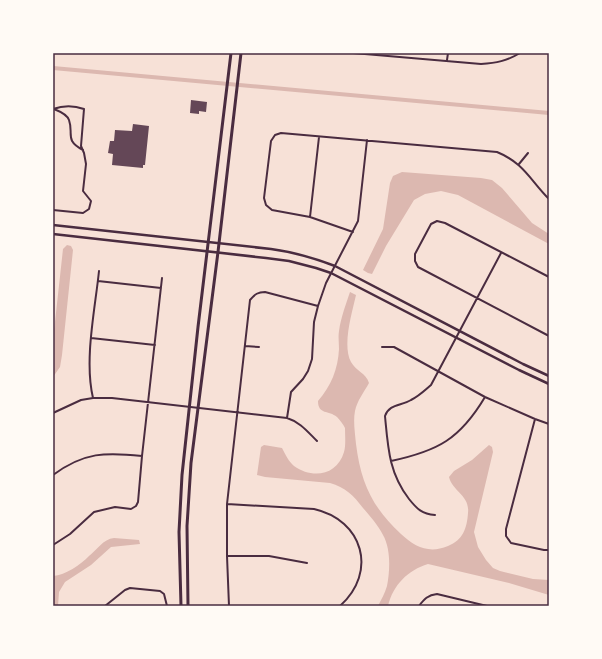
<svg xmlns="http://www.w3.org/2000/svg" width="602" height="659" viewBox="0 0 602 659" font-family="'Exo 2',sans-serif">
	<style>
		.water { fill: #dcb8b0 }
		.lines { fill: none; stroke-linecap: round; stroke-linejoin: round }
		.canal { stroke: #dcb8b0; stroke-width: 4 }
		.building { fill: #644757 }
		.minor { stroke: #4a2c40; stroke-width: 2 }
		.secondary { stroke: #4a2c40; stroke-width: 2.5 }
		.primary { stroke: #4a2c40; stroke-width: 3 }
		.neatline { fill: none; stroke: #4a2c40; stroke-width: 1.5 }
	</style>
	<rect width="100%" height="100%" fill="#f7e1d7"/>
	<path class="water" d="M402,172L481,178L492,180L502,188L532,223L549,234V244L458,195L441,191L425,194L414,200L386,246L372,274L368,273L363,270L383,229L390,183L393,176Z
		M67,245L71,246L73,250L62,355L60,367L53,377V340L63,249Z
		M350,292L356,295C352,313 342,345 351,362C356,371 366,373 369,383C364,392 357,401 355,411C353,421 355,433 356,444C361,483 372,507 401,534C415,547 429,554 448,546C463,540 467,528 468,513C470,495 452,491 449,477L454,471L472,460L489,445L492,447L493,452L474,532L478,547L486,560L493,568L500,571L533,579L549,580V595L509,583L428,564C408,570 393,585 388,606H378C381,600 385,593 387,586C390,571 391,549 383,535C378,525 370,516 363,508C354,496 345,487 330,483L265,477L257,475L261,447L264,445L282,448C285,454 289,462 294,466C312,479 337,476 344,452C346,445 345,436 345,428C343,424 340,420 337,417C329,410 318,415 318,401C331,386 338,369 339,349C339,343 338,337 339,331C341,317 346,304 350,292Z
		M114,538L139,540L140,544L111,547L91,565L65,582L59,592L58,606H53V576C66,575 80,565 89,556C97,550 103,539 114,538Z"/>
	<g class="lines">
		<path class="canal" d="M53,68L549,113"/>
	</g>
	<path class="building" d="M191,100L207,102L206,112L199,111V114L190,113Z
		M133,124L149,126L145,165H143V168L112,165L113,154L108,153L110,141H114L115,130L132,131Z"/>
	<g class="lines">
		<path class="minor" d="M353,53L481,64C496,63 507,61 520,53
			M447,60L448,53
			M53,109C64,105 73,105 84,109L81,146L84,153L86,164L83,191L91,201L89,209L83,213L53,210
			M54,109C59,111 67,114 69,120C74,134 64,140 83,150
			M519,164L528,153
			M310,217L319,137
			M353,232L310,217L272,210L266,205L264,198L271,141L275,135L281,133L497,152C524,163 530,180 549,199
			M549,277L445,223L437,221L431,224L415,254V261L418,267L549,336
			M98,281L161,288
			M91,338L155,345
			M245,346L259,347
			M382,347H394L485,397L535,419L549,424
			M93,398C84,360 95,310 99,271
			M53,413L81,400L93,398H112L287,418C300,422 307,431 317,441
			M287,418L291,392L303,379L308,371L312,359L314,322L318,306L326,283L358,221L367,140
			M535,419L506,529V536L511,543L544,550H549
			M391,461C438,451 460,439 485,397
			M53,475C84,452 106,452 142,456
			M227,504L314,509C363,520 378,572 340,606
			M435,515C422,514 417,509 409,499C389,473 388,448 385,416C389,404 401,406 411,400C419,396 424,391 431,385L501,253
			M53,545L70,534L94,512L115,507L131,509L136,506L138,502L142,456L162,278
			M227,556H269L307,563
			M105,606L125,590L130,588L160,591L164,594L167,606
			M229,606L227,556V504L250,300C255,294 258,292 265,292L318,306
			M258,606H268
			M419,606C424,599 428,595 437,594L487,606"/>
		<path class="secondary" d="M53,225L271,249C293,252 314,258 335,266L523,364L549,376
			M53,234L266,258L289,261L316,268L331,273L519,370L549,384"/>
		<path class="primary" d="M181,606L179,532L182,475L198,327L231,53
			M188,606L187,526L191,463L218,252L241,53"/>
	</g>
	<rect width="602" height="659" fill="none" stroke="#fffaf5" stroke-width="108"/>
	<rect x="54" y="54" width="494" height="551" class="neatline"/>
</svg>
